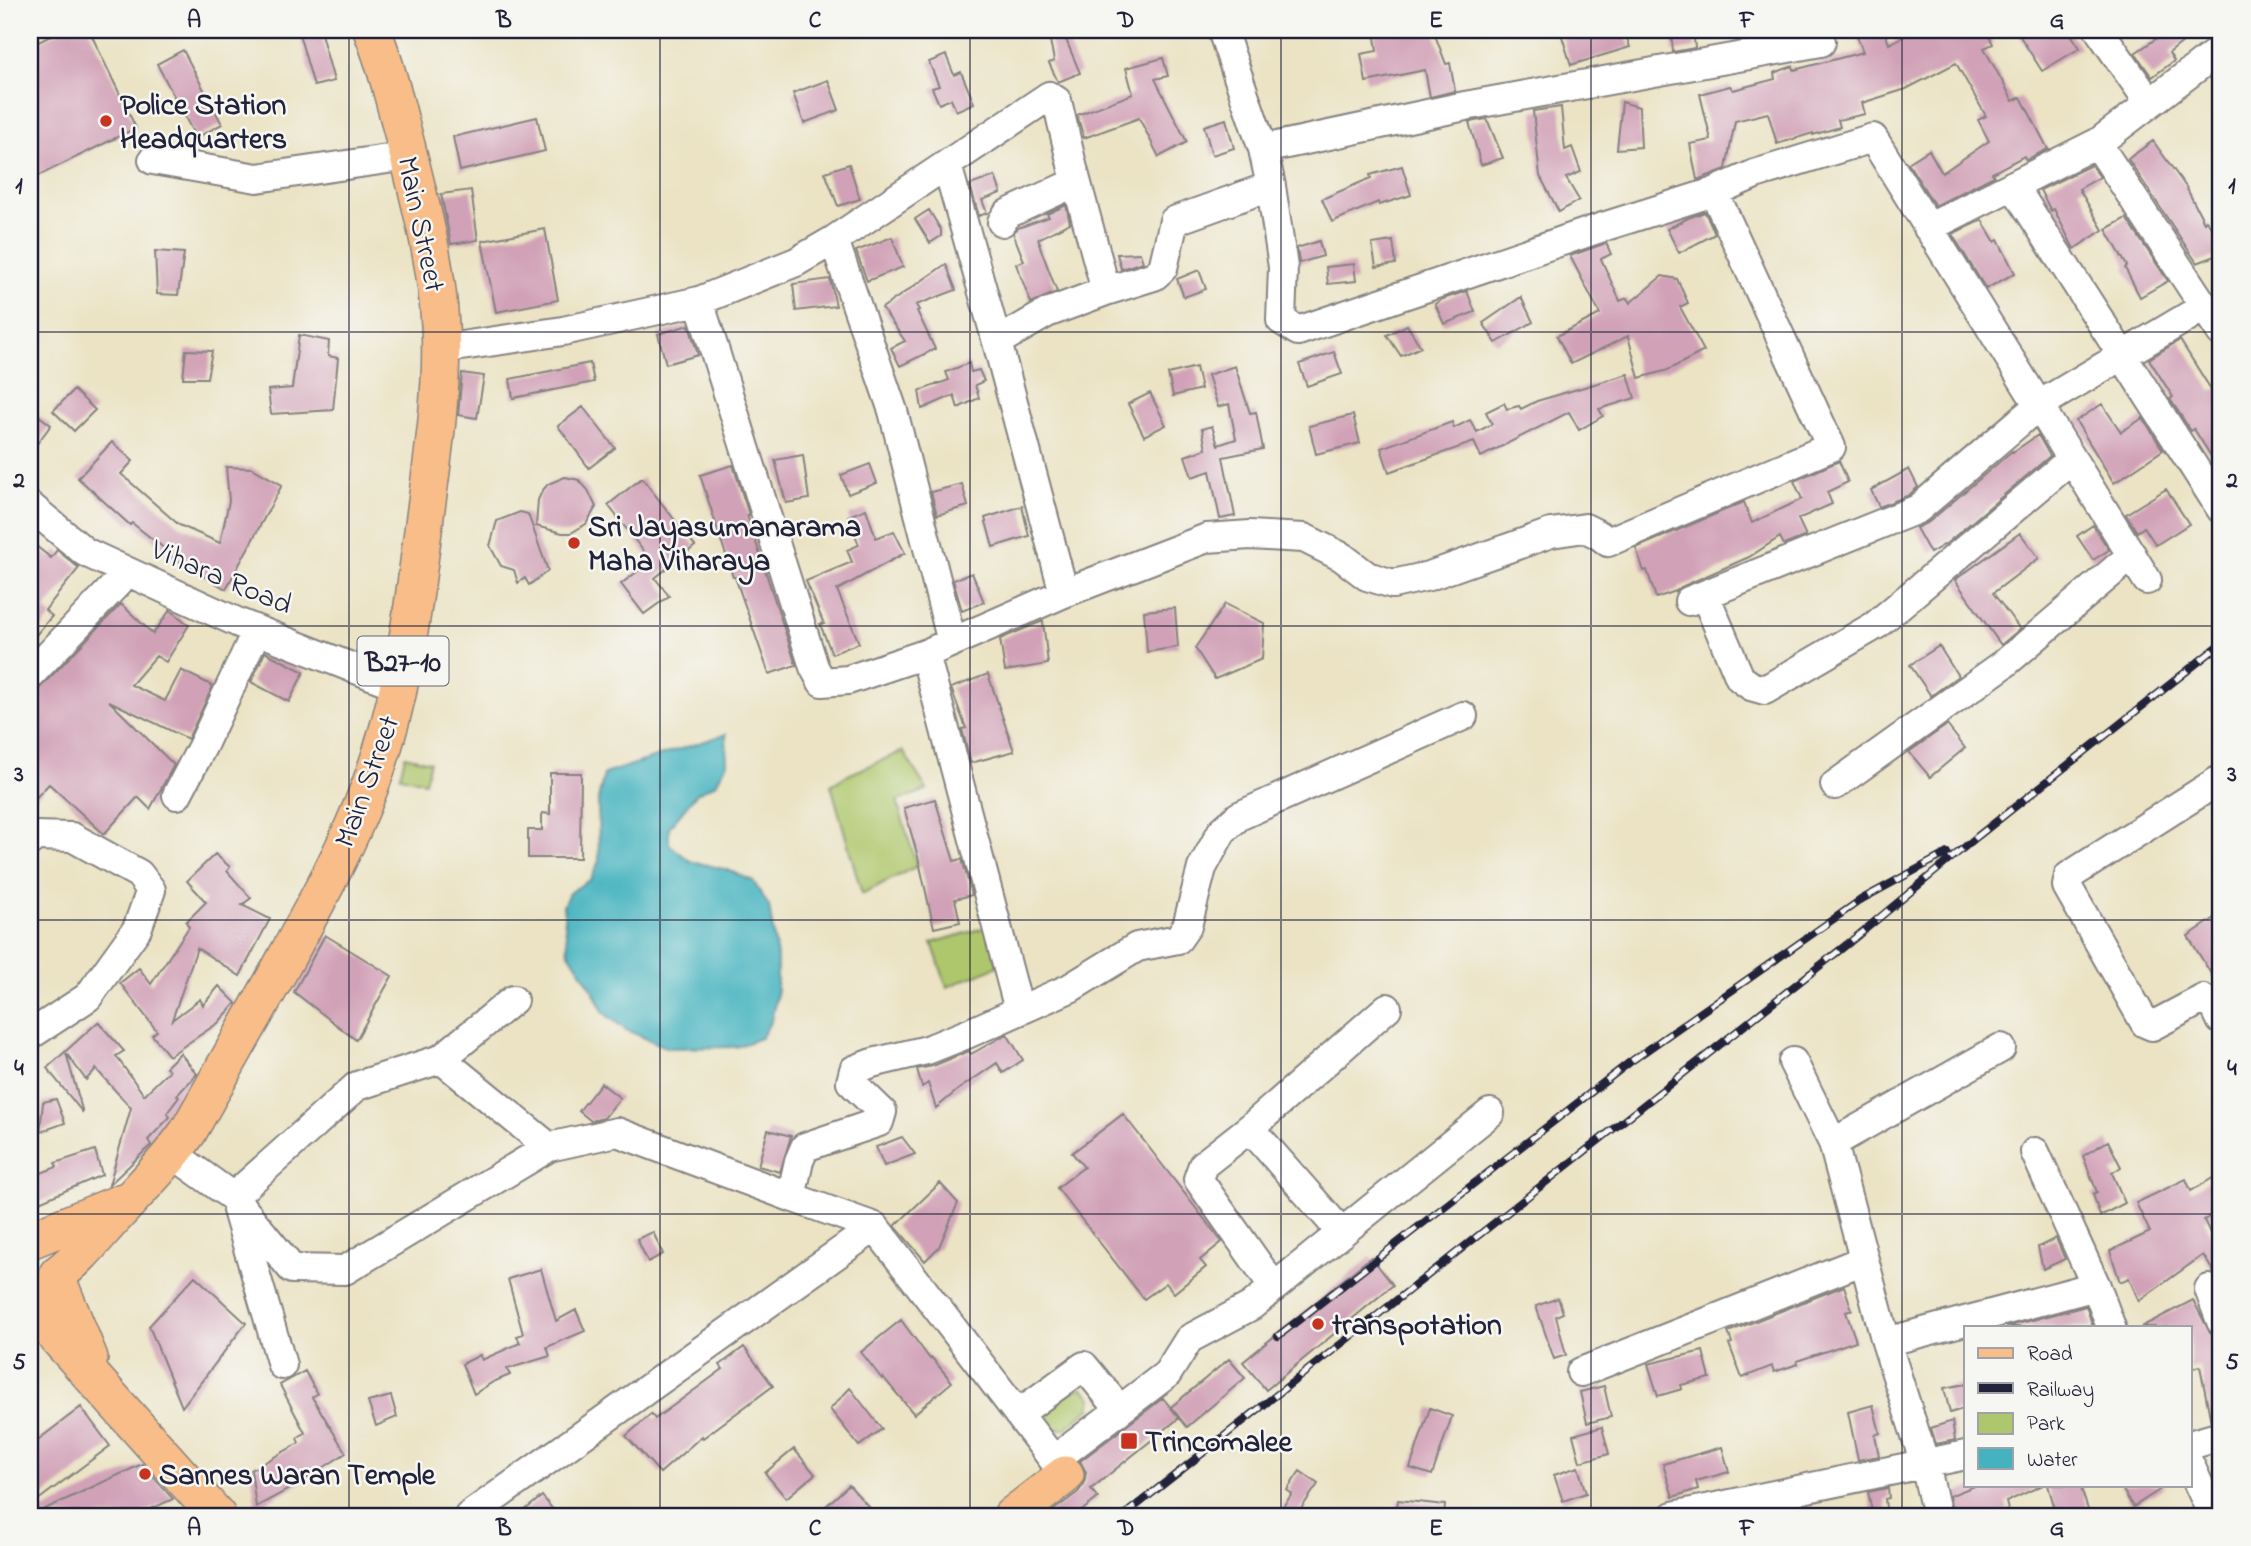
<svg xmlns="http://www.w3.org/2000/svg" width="2251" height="1546" viewBox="0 0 2251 1546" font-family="'Indie Flower',sans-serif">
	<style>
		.green { fill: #afc76c; stroke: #687454; stroke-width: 2 }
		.water { fill: #45b3bf; stroke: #346a7d; stroke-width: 2 }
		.building { fill: #d1a2b7 }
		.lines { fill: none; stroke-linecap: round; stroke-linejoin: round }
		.minor-casing { stroke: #868280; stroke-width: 32 }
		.major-casing { stroke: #868280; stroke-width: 40 }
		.minor { stroke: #fff; stroke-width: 28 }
		.major { stroke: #f8bd88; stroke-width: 37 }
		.rail-casing { stroke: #22223b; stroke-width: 8 }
		.rail { stroke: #f6f6f2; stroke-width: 5; stroke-dasharray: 16; stroke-linecap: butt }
		.grid { fill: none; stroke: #22223b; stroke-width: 2; stroke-opacity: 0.55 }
		.poi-dot { fill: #c8321e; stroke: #f6f6f2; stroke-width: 2.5 }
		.labels { text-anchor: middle; stroke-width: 5; stroke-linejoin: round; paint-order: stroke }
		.shield { fill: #f6f6f2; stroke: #626272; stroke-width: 2 }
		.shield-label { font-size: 28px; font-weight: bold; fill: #22223b }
		.poi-label { font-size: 30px; font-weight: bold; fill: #22223b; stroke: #f6f6f2; text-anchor: start }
		.street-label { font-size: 30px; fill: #22223b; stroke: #f6f6f2 }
		.neatline { fill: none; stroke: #22223b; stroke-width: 2.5 }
		.grid-label { font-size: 23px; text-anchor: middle; font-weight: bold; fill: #22223b }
	</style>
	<rect width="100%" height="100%" fill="#f6f6f2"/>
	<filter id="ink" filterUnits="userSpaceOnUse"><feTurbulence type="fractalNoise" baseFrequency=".0143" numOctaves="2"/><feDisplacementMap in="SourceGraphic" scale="14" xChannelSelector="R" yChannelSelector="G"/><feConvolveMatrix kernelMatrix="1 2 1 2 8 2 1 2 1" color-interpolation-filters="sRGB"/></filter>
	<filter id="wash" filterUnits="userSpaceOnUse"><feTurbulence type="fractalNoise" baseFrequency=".00686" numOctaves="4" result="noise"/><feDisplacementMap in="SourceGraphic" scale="28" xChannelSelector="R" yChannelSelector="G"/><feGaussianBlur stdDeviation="1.57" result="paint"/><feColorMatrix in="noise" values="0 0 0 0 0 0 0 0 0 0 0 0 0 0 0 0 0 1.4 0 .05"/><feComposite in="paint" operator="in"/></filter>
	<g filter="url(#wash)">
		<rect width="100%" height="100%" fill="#ebe3c4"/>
		<path class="green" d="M903,751L927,790L897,801L917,866L862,894L831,785L846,776Z
			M405,756L430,762L425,782L400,776Z
			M987,927L998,966L947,987L932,943Z
			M1083,1388L1092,1398L1090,1408L1065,1429H1053L1047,1421L1048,1411L1072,1390Z"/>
		<path class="water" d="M726,734L727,763L716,784L697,793L669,827V844L690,861L728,870L753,881L769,906L777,957V994L771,1021L761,1038L736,1047L668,1048L626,1030L604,1013L592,989L568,951L563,906L569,893L591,879L599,861L598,800L604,774Z"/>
		<g id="blocks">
			<path class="building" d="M63,30H89L136,128L30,180V46Z
				M312,30H320L334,81L314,86L299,34Z
				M1048,30H1062L1080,73L1058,82L1049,63L1054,61Z
				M1374,30H1433L1446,64L1450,63L1455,91L1430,97L1425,70L1366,82L1361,54L1377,51Z
				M1560,30H1624L1630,47L1571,65Z
				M1671,30H1693L1695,48L1673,52Z
				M1855,30H1884L1889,44L1916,30H1986L1993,44L1984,48L2013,101L2021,97L2048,149L2026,160L2024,156L1992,173L1994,176L1935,206L1908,163L1929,150L1942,173L1989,141L1978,120L1986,116L1956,63L1906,89L1862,103L1865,114L1838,120L1840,127L1813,135V133L1777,144L1768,113L1735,121L1726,169L1697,180L1690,144L1711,140L1700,94L1730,86L1733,90L1775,79L1774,73L1793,66L1794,70L1863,52Z
				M2016,30H2068L2080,48L2042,71Z
				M2169,30H2198L2169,53L2174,61L2152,77L2135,53Z
				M183,50L222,124L196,138L157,64Z
				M946,55L954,75L961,72L974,103L956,111L951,99L939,104L932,88L939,86L929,62Z
				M1163,58L1168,76L1155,79L1187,142L1159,157L1139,118L1084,138L1077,115L1133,94L1126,68Z
				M828,80L839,110L804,123L793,93Z
				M1622,102L1639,107L1641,147L1617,149Z
				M1561,107L1565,150L1572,147L1581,172L1566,178L1579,200L1559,212L1540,176L1533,111Z
				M537,117L545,151L460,171L453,137Z
				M1226,119L1234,148L1212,155L1204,126Z
				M1487,119L1503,158L1481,165L1469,122Z
				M2153,141L2186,187L2204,222L2206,220L2221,242V254L2197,263L2128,159Z
				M849,164L860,199L838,206L825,172Z
				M2091,165L2100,177L2079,189L2103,230L2074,249L2054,209L2051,211L2040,190Z
				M1402,166L1411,195L1379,205L1378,202L1332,222L1322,199L1371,178L1370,175Z
				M995,176L1001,193L982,200L987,213L979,216L970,185Z
				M471,190L478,240L451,244L441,194Z
				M1066,205L1070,223L1038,239L1040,244H1039L1057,292L1031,303L1016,264L1024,261L1013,233L1018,228L1049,217L1047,214Z
				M929,210L941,230V236L930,243L915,219Z
				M1705,212L1715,234L1679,253L1667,229L1688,218Z
				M2126,218L2168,281L2140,297L2125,268L2127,266L2106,229Z
				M1982,220L1995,242L1998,240L2015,273L1986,289L1952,234Z
				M545,229L558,300L496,312L482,241Z
				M892,237L903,267L867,281L856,251Z
				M1319,241L1323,256L1299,263L1297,248Z
				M1393,241L1396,264L1376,267L1372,244Z
				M1606,243L1611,254L1601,259L1620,301L1627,298L1630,303L1662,276L1677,279L1688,303L1680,307L1704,351L1668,370L1639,378L1628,336L1571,364L1557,336L1600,314L1570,256Z
				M155,251L184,253L178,295L157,294Z
				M1140,253L1143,262L1121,269L1117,254Z
				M946,264L956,290L916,305L919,310L917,311L935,349L900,366L891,348L905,341L882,308Z
				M1354,264L1356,281L1328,284L1326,267Z
				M1199,270L1206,289L1184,297L1177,279Z
				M830,279L836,306L796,311L793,284Z
				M1467,291L1475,312L1444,324L1435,304L1443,299Z
				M1521,297L1533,322L1496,343L1483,323Z
				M689,325L698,355L666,364L658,334Z
				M1407,325L1421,347L1401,356L1387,335Z
				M299,335L329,341L328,356L338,358L333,410L271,414L268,390L292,388Z
				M2180,340L2212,391L2221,385V472L2194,429L2191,431L2170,399L2173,397L2149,359Z
				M186,350L212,351L207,378H183Z
				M1334,352L1342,374L1307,386L1299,364Z
				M590,363L594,382L513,398L510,379Z
				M969,363L971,372L979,370L984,381L975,385L979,398L958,408L954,395L922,409L919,391L949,380L946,372Z
				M1235,366L1250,413L1256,412L1263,449L1223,457L1235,516L1220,519L1210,471L1192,477L1185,456L1206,449L1202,429L1212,426L1218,445L1236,439L1229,404L1218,407L1208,375Z
				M1196,367L1201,389L1173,396L1168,374Z
				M462,373L484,376L477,418L458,415Z
				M1628,374L1635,398L1599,409L1603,416L1579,430L1569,412L1481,457L1474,442L1389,472L1381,448L1452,422L1454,428L1470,420L1477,432L1492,424L1486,412L1504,403L1507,409L1519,406L1521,409L1537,401Z
				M74,390L95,410L74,431L53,411Z
				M1150,393L1166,425L1144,436L1128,404Z
				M2102,404L2121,432L2143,418L2163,450L2114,483L2076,421Z
				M583,407L615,448L589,468L558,426Z
				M30,409L51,425L30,453Z
				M1353,415L1360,443L1316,454L1309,426Z
				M2038,435L2050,456L1947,543L1930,553L1916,528L1929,522L2012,451L2013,452Z
				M112,442L133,461L121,474L179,525L220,543L229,501L226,467L252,468L282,485L226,589L163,552L165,549L132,523L130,525L78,478Z
				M803,455L809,499L786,503L775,460Z
				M1839,461L1848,482L1827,492L1832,504L1798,519L1806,536L1784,545L1780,537L1749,557L1683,586L1676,591L1656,598L1647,570L1644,571L1636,548L1744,502L1752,523L1802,499L1794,481Z
				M870,464L877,483L848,494L841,475Z
				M733,465L749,515H747L796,665L769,674L735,577H733L700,475Z
				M1909,469L1918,487L1909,495L1879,507L1871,490Z
				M565,477L579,480L588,490L596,507L586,524L571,533H562L536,526L538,500L542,491L548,484Z
				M642,478L695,546L655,578L669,596L644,614L621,584L651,561L608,505Z
				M962,484L968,506L937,515L931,492Z
				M2166,489L2189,524L2156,545L2144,527L2137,532L2126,514Z
				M1022,506L1029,536L993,547L985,518Z
				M866,509L876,538L894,531L905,553L837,590L859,643L832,654L820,624H824L806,581L852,562L847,550L859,545L848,516Z
				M520,512L528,514L548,571L529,585L525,578L518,583L514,570L501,566L490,546L497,521Z
				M2093,525L2109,550L2093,560L2077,536Z
				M2020,533L2039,558L1993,593L2020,629L2001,645L1955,580Z
				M30,541L51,558L57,550L79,568L45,610L52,616L30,642Z
				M972,573L984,602L962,611L953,580Z
				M121,604L153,634L170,610L189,625L166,662L156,656L131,685L165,701L181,670L213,686L188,739L109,701L174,765L150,809L138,797L104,834L49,784L30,804V698Z
				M1225,604L1264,623L1262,659L1215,679L1195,648Z
				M1175,608L1178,647L1147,652L1144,611Z
				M1043,621L1048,664L1005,671L1000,639Z
				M1939,646L1958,676L1931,696L1910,665Z
				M265,652L304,672L289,702L251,682Z
				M988,674L1014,751L971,763L962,729L966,728L951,688Z
				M1947,725L1965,748L1930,777L1909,752Z
				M550,773H581L580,858H528V830H542V813L550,814Z
				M935,799L954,861L962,859L972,895L955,899L960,922L934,928L918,857L904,808Z
				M215,854L230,867L227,871L251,898L242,905L270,919L240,976L197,948L172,1020L200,999L203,1005L219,986L236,1003L218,1023L169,1056L152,1035L157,1031L120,983L139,968L151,984L189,927L186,922L206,902L187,881Z
				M2221,914V990L2188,936Z
				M325,935L392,976L356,1040L294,992Z
				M98,1022L124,1051L116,1056L144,1095L169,1071L166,1067L180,1053L197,1074L177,1095L179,1097L167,1113L170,1117L148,1140L151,1145L109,1185L131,1108L96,1069L86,1080L66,1053L83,1113L47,1068Z
				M1007,1034L1023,1060L1003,1073L997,1063L959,1089L936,1108L928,1083L922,1087L917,1069L933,1066L969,1051L971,1054Z
				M601,1083L620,1098L604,1118L591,1121L579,1111Z
				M56,1099L65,1123L40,1132L43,1102Z
				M1123,1114L1222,1242L1200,1260L1206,1267L1174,1293L1166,1283L1144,1299L1057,1188L1084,1167L1072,1153Z
				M768,1130L791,1136L780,1172L758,1166Z
				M902,1137L915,1154L884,1166L876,1147Z
				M2108,1141L2121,1167L2112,1173L2125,1203L2100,1216L2093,1194L2097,1192L2083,1156Z
				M95,1150L102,1175L30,1206V1177L57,1167L55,1163Z
				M2221,1173V1210L2204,1220L2221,1257V1278L2215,1274L2203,1255L2139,1301L2129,1278L2120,1282L2110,1251L2150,1232L2136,1203L2186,1179L2191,1191Z
				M940,1183L958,1203L939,1247L925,1261L895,1226Z
				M653,1232L663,1254L648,1262L637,1239Z
				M2056,1238L2065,1259L2043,1269L2038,1247Z
				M1371,1257L1393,1285L1266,1390L1243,1362Z
				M541,1269L556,1321L576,1310L585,1331L547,1347L550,1356L507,1369L510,1375L493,1382L474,1394L462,1364L480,1355L482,1360L520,1343L517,1336L523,1334L508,1279Z
				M195,1276L246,1323L182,1407L149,1326Z
				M1844,1286L1852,1310L1846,1312L1856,1341L1797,1361L1798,1364L1774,1372L1772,1366L1742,1378L1729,1344L1732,1343L1728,1332Z
				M1558,1298L1563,1313L1556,1316L1566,1355L1554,1359L1536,1306Z
				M2193,1300L2210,1333L2221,1337V1420L2211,1422L2200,1366L2190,1369V1327H2141Z
				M2086,1306L2093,1327H2006Z
				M901,1320L930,1359L932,1358L952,1382L914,1414L883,1377L882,1379L861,1352Z
				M744,1347L773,1386L703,1438L702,1436L660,1473L626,1436L651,1414L655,1419L723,1369L720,1365Z
				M1703,1351L1710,1378L1681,1385L1682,1389L1658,1396L1648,1364Z
				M1229,1359L1245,1378L1187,1427L1171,1407Z
				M305,1371L317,1394L312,1397L346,1453L295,1486L256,1507L251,1470L299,1443L297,1438L305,1433L280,1385Z
				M1966,1384V1408L1950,1413L1944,1388Z
				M1604,1386L1611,1417L1587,1423L1580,1392Z
				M850,1388L882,1429L859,1446L830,1409Z
				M391,1396L397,1417L376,1426L368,1402Z
				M1163,1398L1179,1418L1091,1489L1098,1498L1075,1516H1046L1078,1492L1084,1484L1086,1472L1080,1461Z
				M1873,1405L1880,1433L1875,1435L1879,1456L1858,1460L1848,1412Z
				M81,1407L110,1446L30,1506V1446Z
				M1430,1408L1452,1416L1432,1475L1410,1468Z
				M1952,1421L1955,1440L1936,1444L1931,1428Z
				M1602,1427L1609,1454L1580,1462L1573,1435Z
				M1722,1447L1729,1472L1696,1481L1698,1489L1673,1497L1663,1464Z
				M794,1449L815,1474L786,1498L765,1473Z
				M142,1464L173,1499L136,1516H30Z
				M1578,1467L1586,1493L1563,1501L1554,1475Z
				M1300,1471L1318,1484L1296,1516H1276L1292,1494L1287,1490Z
				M849,1485L877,1516H815Z
				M1977,1485H2043L2006,1502L2008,1510L1995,1516H1953L1949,1496Z
				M2048,1485H2080L2090,1516H2057Z
				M2120,1485H2167L2133,1507Z
				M1888,1488L1889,1498L1885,1499L1887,1516H1873L1868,1492Z
				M542,1496L558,1516H518Z
				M1398,1500L1445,1505L1444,1516H1396Z"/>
		</g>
	</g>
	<g filter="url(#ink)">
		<use href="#blocks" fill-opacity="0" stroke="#868280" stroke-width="2"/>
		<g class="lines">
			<defs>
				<path id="minor" d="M1222,30L1263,149L1271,186L1283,267L1281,320L1298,331L1606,226L1714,192L1755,174L1873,138L2147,580
					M2099,30L2149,102
					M2097,143L2221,332
					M1263,149L1465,106L1821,42
					M153,160L257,178L408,156
					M947,165L997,342
					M2013,185L2221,509
					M1002,222L1007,214L1076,182
					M1928,228L2099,142L2221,49
					M834,240L893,411L952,642
					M699,301L814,667L822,682L848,680L925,654L1019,1010
					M441,349L563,331L699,301L796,262L834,240L1049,96L1057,101L1073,169L1106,291
					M30,506L85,552L239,623L399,686
					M1064,593L997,342L1047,313L1106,291L1154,276L1163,268L1174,221L1271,186
					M1705,595L1740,678L1751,686L1765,690L1876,625L2072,459
					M1689,601L1918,509L2039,405L2204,307
					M925,654L1064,593L1207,538L1250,535L1304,538L1342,557L1367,576L1393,584L1429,576L1551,533L1585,528L1599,535L1608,542L1831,447L1714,192
					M30,675L128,572
					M2221,779L2069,876L2067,886L2145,1023L2152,1026L2203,999L2215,1007L2221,1020
					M1835,785L2004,664L2132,555
					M177,795L202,747L257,630
					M30,841L35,836L72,837L139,874L151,890L137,929L88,997L30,1035
					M441,1059L549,1147L617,1132L791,1197
					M1793,1062L1833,1143L1886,1342L1925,1464L1937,1516
					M1250,1128L1342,1233
					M1833,1143L2001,1048
					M2035,1152L2096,1286L2111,1327
					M173,1154L233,1197L357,1086L441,1059L513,1000
					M233,1197L292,1269L345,1270L549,1147
					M237,1210L282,1365
					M875,1227L791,1197L799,1161L805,1147L879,1122L882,1112L851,1082L854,1070L872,1063L927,1050L967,1034L1070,988L1137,947L1178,939L1187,926L1202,868L1222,831L1239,816L1463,716
					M1274,1287L1198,1179L1203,1165L1250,1128L1387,1008
					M2209,1289L2221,1321
					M1886,1342L2096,1286
					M1581,1372L1864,1260
					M1018,1414L1084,1366L1120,1410
					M2190,1448L2193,1444L2221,1436
					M1054,1460L1167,1374L1189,1339L1251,1306L1490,1113
					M2190,1465L2213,1516
					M469,1516L875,1227L1065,1475
					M1673,1516L1966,1455"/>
				<path id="major" d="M30,1240L123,1202
					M58,1274C80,1258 97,1235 116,1215C141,1188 167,1162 188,1132C219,1078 249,1023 280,969C313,909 346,850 370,786C399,709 411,627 421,546C430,476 444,395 440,325C437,266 422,210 408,153C397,111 388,70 372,30
					M57,1279L89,1358
					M31,1299L39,1316L54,1334L217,1516
					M1012,1516L1065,1475"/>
			</defs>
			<use href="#minor" class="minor-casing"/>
			<use href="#major" class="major-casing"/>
			<use href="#minor" class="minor"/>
			<use href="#major" class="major"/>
			<defs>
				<path id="rail" d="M1278,1336L1630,1062L1862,899L1947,853
					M1123,1516L1850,942L1978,836L2221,644"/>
			</defs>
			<use href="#rail" class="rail-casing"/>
			<use href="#rail" class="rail"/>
		</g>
	</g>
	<path class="grid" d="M349,30V1516M660,30V1516M970,30V1516M1281,30V1516M1591,30V1516M1902,30V1516M30,332H2221M30,626H2221M30,920H2221M30,1214H2221"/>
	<g class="poi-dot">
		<circle cx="106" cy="121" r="7"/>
		<circle cx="574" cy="543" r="7"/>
		<circle cx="1318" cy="1324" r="7"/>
		<rect x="1120" y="1432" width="18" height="18" rx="3.5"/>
		<circle cx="145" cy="1474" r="7"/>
	</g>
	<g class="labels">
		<rect class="shield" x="357.5" y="636.5" width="91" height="49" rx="5"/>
		<g class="shield-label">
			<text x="403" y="671">B27-10</text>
		</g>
		<g class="poi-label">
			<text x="120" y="114">Police Station<tspan x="120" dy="34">Headquarters</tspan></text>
			<text x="588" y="536">Sri Jayasumanarama<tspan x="588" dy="34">Maha Viharaya</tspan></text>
			<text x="1332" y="1334">transpotation</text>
			<text x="1145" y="1451">Trincomalee</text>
			<text x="159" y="1484">Sannes Waran Temple</text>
		</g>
		<g class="street-label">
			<text transform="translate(422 224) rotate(78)" y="10">Main Street</text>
			<text transform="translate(222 576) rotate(23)" y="10">Vihara Road</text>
			<text transform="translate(366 781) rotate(-70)" y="10">Main Street</text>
		</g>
	</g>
	<rect width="2251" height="1546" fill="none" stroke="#f6f6f2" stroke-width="77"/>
	<rect x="1964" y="1326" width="228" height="161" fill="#f6f6f2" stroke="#a1a1a9" stroke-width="2"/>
	<rect x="1978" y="1348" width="35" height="10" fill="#f8bd88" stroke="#a1a1a9" stroke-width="2"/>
	<text x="2027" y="1360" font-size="21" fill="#22223b">Road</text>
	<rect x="1978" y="1383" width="35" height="10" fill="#22223b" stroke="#a1a1a9" stroke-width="2"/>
	<text x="2027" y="1396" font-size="21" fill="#22223b">Railway</text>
	<rect x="1978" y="1413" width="35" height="21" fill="#afc76c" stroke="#a1a1a9" stroke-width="2"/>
	<text x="2027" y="1430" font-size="21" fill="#22223b">Park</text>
	<rect x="1978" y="1448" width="35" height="21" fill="#45b3bf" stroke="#a1a1a9" stroke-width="2"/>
	<text x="2027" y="1466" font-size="21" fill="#22223b">Water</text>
	<rect x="38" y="38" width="2174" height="1470" class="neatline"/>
	<g class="grid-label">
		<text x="194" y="27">A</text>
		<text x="504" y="27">B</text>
		<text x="815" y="27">C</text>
		<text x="1126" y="27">D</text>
		<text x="1436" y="27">E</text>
		<text x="1747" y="27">F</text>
		<text x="2057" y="27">G</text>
		<text x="19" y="193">1</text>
		<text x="2232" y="193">1</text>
		<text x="19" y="487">2</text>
		<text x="2232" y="487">2</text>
		<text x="19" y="781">3</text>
		<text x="2232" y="781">3</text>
		<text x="19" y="1075">4</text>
		<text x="2232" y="1075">4</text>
		<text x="19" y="1369">5</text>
		<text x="2232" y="1369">5</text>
		<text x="194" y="1535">A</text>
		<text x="504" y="1535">B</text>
		<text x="815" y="1535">C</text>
		<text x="1126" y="1535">D</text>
		<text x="1436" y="1535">E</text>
		<text x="1747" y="1535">F</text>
		<text x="2057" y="1535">G</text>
	</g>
</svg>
